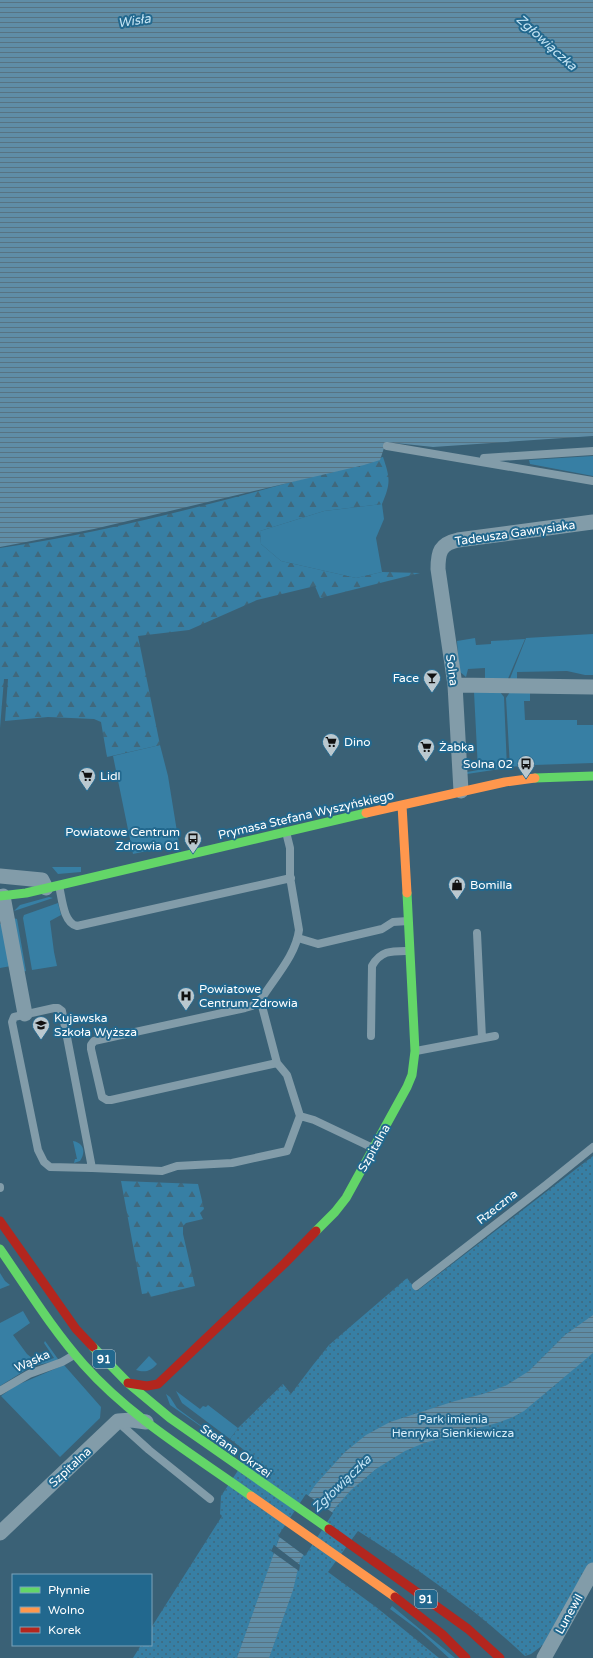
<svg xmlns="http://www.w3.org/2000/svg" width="593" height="1658" viewBox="0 0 593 1658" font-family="'Varela Round',sans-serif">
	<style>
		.grass { fill: #377fa4 }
		.forest { fill: url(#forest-firs) }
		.park { fill: url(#park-dots) }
		.water { fill: url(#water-rules) }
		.pier { fill: #3a6176 }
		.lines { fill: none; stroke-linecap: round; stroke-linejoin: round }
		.lane { stroke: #829ca9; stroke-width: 8 }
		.street { stroke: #829ca9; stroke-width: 15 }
		.fast { stroke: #63d668; stroke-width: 9 }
		.slow { stroke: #ff974d; stroke-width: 9 }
		.jam { stroke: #b3261e; stroke-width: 9 }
		.labels { text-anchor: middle; stroke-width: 4; stroke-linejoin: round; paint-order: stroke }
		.shield { fill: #22688e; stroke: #bdd2dd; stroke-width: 1 }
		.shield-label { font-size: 11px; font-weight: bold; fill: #fff }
		.street-label { font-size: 12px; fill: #fff; stroke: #22688e }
		.poi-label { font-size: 12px; fill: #fff; stroke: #22688e; text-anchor: start }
		.park-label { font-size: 12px; fill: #d7edf9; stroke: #22688e }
		.water-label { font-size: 13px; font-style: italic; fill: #c4e4f4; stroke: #22688e }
	</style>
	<defs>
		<pattern id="forest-firs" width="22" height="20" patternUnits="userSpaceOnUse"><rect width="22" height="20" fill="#377fa4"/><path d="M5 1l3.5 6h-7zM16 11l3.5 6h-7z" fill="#40687c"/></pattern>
		<pattern id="park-dots" width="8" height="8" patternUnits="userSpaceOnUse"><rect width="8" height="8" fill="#377fa4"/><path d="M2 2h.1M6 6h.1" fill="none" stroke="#40687c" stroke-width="1.8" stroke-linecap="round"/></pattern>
		<pattern id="water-rules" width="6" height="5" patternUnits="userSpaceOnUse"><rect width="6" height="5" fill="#5f8da6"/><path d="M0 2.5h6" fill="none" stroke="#577382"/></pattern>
	</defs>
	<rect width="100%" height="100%" fill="#3a6176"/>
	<path class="grass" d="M593,456V476L530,464L529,460Z
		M382,504L384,519L376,538L382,572L356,578L281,561L261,544L260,531L324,511Z
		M593,634V675H585L567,671L517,672V681H509L526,638Z
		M475,638L476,645L491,644V641L525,639L507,681H485V668L468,669L466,677L459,671L457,641Z
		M474,692H500L504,697L507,768L467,774V772L478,770Z
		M510,692L530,693V701H524L525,720H577V725H593V763L534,765L531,761H521V766L510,767L506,698Z
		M160,745L168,776L179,844L133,854L113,756Z
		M52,867H81V872L58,874Z
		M49,897L53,898L14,911L20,905Z
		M58,903L61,915L50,921L54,952L57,966L32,970L23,918L24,915Z
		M13,918L17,919L26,971L23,972Z
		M4,922L11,966L0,968V924Z
		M73,1141C84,1143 86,1152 80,1161L74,1163L75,1159H77Z
		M0,1273L5,1281L10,1285L0,1289Z
		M23,1311L30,1323L13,1335L27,1354L38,1363L54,1358L44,1343L45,1341L58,1359L56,1361L38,1365L37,1363L0,1386V1323Z
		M149,1356L157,1364C151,1371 145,1373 136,1370Z
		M64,1365L101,1407L100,1418L60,1457L1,1396L15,1386Z
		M176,1391L200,1409L203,1406L206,1407L208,1405L238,1428L230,1439L182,1403Z
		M166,1394L170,1397L177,1408L219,1439L170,1405Z
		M392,1606L455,1658H449L417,1629L390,1609Z"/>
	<path class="forest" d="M383,457C390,478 391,483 382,504L324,511L260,531L261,544L281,561L356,578L382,572L420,573L320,598L315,586L257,600L189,630L138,636L160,745L107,757L101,722L94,719L48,717L5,721L8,679H4L0,728V548C130,529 257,491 383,457Z
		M121,1181L198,1184L204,1209L200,1213L203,1219L186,1223L183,1226V1234L195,1286L150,1297L149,1293L142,1294Z"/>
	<path class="park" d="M593,1156V1563L547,1642L531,1654L525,1656C474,1608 417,1568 358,1531L328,1572L376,1607L439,1658H133L141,1645H151V1628L222,1516L220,1514L221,1496L249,1454L230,1439L238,1428L283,1384L291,1394L313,1365L329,1345L407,1278L417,1291Z"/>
	<path class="water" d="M0,0H593V436L433,447L386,442L380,460L364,465L94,529L0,547Z
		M593,1315V1353L524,1411L513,1417L497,1423L424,1443L405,1451L376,1469L351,1490L335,1508L300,1560L293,1590L269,1658H237L279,1539L316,1484L345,1452L366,1435L390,1422L455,1401L483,1394L507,1385L529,1371L565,1335Z"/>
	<path class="pier" d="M306,1494L333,1513L305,1556L278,1536Z
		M274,1545L300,1565L299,1571L271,1551Z"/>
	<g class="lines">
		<path class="lane" d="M387,446L593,481
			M484,458L593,451
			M59,886C62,897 63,923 77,926L291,878
			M477,933L482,1038
			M298,938L318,944L382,929L393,922L408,921
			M262,998L252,1006L245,1008L94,1041L91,1045V1049L102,1097L107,1100H111L277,1063
			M371,1036L372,966C381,950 392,951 409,951
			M416,1051L495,1036
			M300,1116L314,1120L373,1148
			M92,1168L50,1167L44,1162L38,1150L12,1022L14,1017L54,1008H58L62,1011L92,1168L162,1171L177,1166L232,1163L287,1151L300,1116L287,1075L277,1063L262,1006V998C275,977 296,955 299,930L290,877V848L286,832
			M0,1187V1188
			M416,1286L546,1185L593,1147
			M0,1391L29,1374L62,1362L74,1355
			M118,1422L149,1450L210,1499"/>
		<path class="street" d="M455,685L593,687
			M461,791L455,685L438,569C438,552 440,544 458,540L593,522
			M0,876L42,880L46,888
			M3,896L25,1014
			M0,1533L118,1421L132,1420L146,1422
			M544,1658L593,1570"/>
		<path class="fast" d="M535,778L593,776
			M0,896L26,893L366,813
			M316,1231L335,1212L346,1198L407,1087L412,1075L415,1051L407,893
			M0,1249C27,1288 52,1329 84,1365C131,1418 194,1455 251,1496
			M93,1347L128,1383L170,1418L329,1529"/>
		<path class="slow" d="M402,805L407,893
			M366,813L505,782L535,778
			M251,1496L395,1597"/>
		<path class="jam" d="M0,1221L76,1329L93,1347
			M128,1383L147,1386L158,1384L285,1263L316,1231
			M329,1529L468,1629L500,1658
			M395,1597L442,1634L466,1658"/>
	</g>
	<defs>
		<symbol id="bar-pin" viewBox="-11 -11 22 30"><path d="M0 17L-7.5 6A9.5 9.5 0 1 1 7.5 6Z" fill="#bac8cf" stroke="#22688e"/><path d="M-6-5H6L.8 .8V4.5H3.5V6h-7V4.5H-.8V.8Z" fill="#111"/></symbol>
		<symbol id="supermarket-pin" viewBox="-11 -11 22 30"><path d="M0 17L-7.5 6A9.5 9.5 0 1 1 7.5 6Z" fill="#bac8cf" stroke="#22688e"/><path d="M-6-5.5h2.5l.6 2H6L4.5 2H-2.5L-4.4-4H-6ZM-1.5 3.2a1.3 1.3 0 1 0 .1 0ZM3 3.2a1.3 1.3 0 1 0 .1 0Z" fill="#111"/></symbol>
		<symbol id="bus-pin" viewBox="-11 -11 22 30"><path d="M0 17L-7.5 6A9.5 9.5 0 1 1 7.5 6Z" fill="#bac8cf" stroke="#22688e"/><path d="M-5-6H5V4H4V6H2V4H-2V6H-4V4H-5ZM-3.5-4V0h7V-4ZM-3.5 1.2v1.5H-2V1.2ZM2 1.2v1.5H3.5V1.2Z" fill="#111"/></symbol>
		<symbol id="shop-pin" viewBox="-11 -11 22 30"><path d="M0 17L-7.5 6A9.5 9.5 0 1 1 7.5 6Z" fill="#bac8cf" stroke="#22688e"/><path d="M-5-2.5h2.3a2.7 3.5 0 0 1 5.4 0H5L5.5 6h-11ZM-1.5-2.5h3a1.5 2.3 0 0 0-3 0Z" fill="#111"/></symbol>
		<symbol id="hospital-pin" viewBox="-11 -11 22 30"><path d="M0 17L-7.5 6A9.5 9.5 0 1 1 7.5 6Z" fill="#bac8cf" stroke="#22688e"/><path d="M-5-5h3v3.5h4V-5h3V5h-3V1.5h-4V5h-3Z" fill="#111"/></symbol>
		<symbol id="university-pin" viewBox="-11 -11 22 30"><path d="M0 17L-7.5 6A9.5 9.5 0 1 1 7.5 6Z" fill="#bac8cf" stroke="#22688e"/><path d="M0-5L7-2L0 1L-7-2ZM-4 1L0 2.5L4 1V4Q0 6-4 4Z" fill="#111"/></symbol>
	</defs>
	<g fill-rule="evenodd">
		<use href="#bar-pin" x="422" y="668" width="20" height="27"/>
		<use href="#supermarket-pin" x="321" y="732" width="20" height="27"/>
		<use href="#supermarket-pin" x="416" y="737" width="20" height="27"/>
		<use href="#bus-pin" x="516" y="754" width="20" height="27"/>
		<use href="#supermarket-pin" x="77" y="766" width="20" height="27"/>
		<use href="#bus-pin" x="183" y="829" width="20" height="27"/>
		<use href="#shop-pin" x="447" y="875" width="20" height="27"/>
		<use href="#hospital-pin" x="176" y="986" width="20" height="27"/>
		<use href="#university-pin" x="31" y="1015" width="20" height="27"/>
	</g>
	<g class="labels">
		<g class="shield">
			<rect x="93" y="1350" width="22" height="18" rx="3"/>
			<rect x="415" y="1590" width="22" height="18" rx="3"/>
		</g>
		<g class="shield-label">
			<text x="104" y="1363">91</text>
			<text x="426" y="1603">91</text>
		</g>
		<g class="street-label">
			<text transform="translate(515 533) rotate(-8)" y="4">Tadeusza Gawrysiaka</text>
			<text transform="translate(452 670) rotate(83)" y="4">Solna</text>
			<text transform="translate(306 815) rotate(-13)" y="4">Prymasa Stefana Wyszyńskiego</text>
			<text transform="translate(374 1148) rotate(-61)" y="4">Szpitalna</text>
			<text transform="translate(497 1207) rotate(-38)" y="4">Rzeczna</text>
			<text transform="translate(32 1361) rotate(-24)" y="4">Wąska</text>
			<text transform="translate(236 1451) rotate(35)" y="4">Stefana Okrzei</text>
			<text transform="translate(70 1467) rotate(-43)" y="4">Szpitalna</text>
			<text transform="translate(569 1614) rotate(-61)" y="4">Lunewil</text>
		</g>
		<g class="poi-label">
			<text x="419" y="682" text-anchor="end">Face</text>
			<text x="344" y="746">Dino</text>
			<text x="439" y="751">Żabka</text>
			<text x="513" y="768" text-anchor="end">Solna 02</text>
			<text x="100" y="780">Lidl</text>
			<text x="180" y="836" text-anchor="end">Powiatowe Centrum<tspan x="180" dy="14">Zdrowia 01</tspan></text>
			<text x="470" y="889">Bomilla</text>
			<text x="199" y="993">Powiatowe<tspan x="199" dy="14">Centrum Zdrowia</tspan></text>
			<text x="54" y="1022">Kujawska<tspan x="54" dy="14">Szkoła Wyższa</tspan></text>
		</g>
		<g class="park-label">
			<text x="453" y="1423">Park imienia<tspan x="453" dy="14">Henryka Sienkiewicza</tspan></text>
		</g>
		<g class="water-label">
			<text transform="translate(134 20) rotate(-9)" y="5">Wisła</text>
			<text transform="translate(547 42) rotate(42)" y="5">Zgłowiączka</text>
			<text transform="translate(341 1483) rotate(-44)" y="5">Zgłowiączka</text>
		</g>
	</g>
	<rect x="12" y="1574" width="140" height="72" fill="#22688e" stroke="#7aa4bb"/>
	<rect x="20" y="1587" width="20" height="6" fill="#63d668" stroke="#7aa4bb"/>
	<text x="48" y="1594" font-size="12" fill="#ffffff">Płynnie</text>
	<rect x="20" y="1607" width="20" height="6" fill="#ff974d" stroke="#7aa4bb"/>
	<text x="48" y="1614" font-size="12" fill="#ffffff">Wolno</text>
	<rect x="20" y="1627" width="20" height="6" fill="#b3261e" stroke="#7aa4bb"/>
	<text x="48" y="1634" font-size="12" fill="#ffffff">Korek</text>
</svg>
